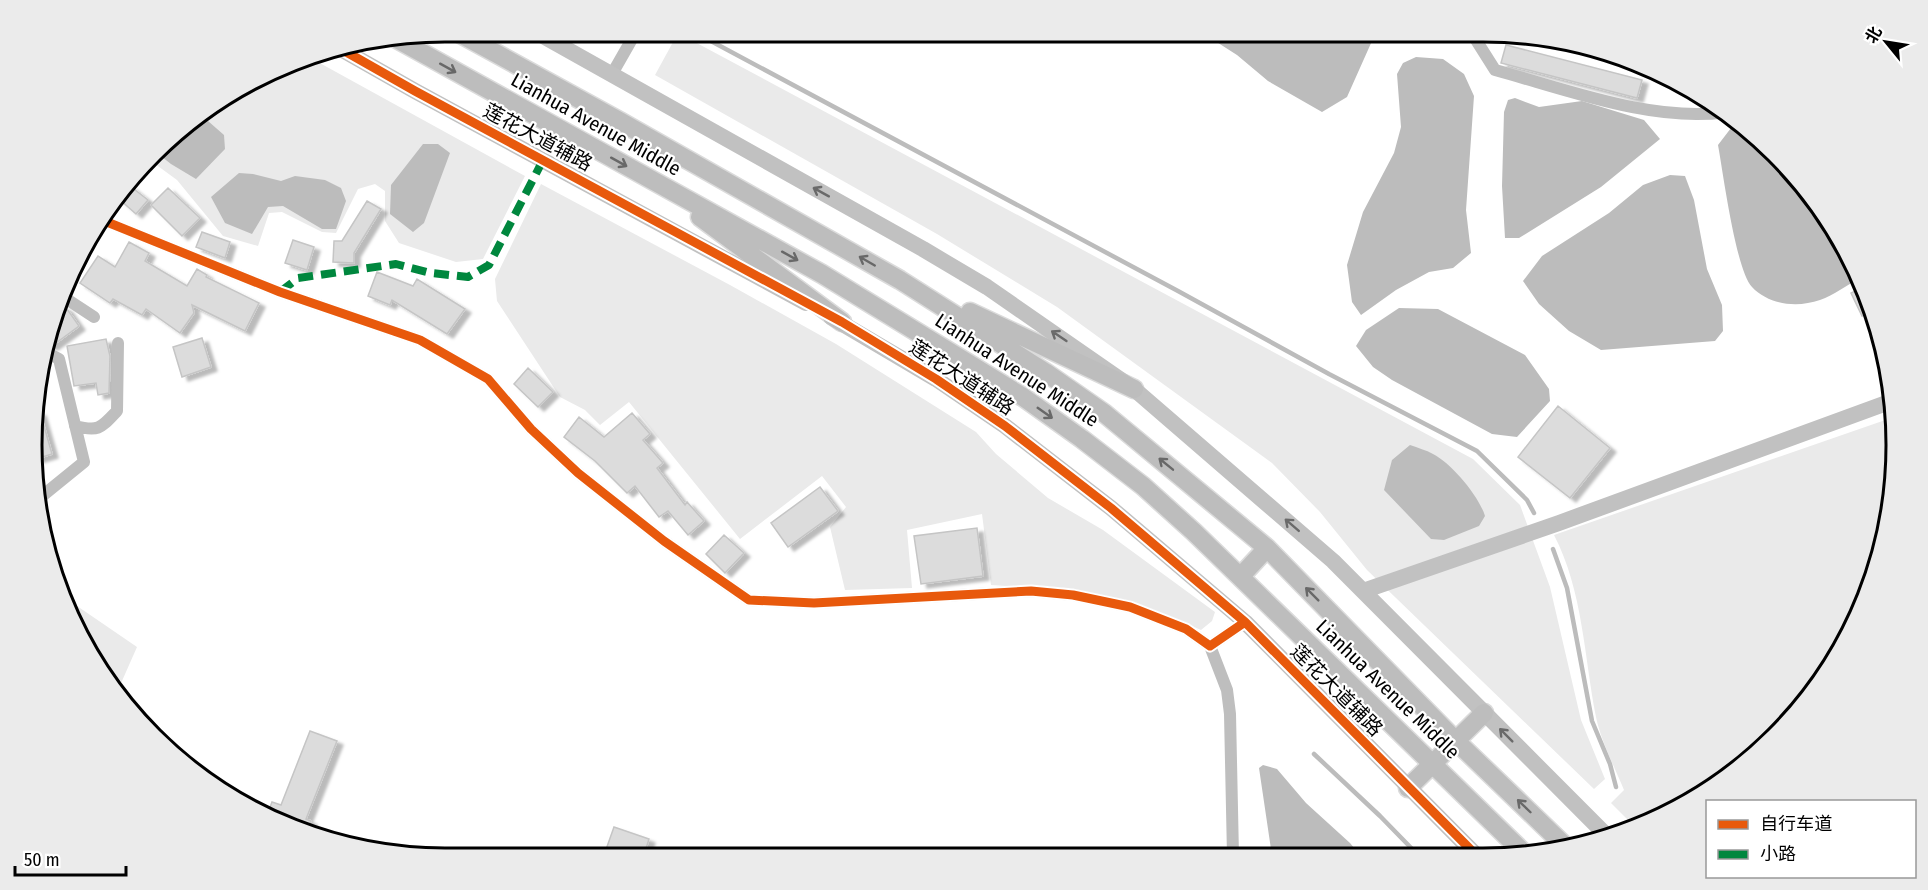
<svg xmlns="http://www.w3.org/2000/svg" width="1928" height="890" viewBox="0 0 1928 890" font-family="'Fira Sans Condensed','Noto Sans SC',sans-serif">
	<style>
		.green { fill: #eaeaea }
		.water { fill: #bcbcbc }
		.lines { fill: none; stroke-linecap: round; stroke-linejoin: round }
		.stream { stroke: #bcbcbc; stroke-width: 4.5 }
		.building { fill: #dcdcdc; stroke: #c5c5c5; stroke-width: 1.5; filter: url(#shadow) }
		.primary-casing { stroke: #dbdbdb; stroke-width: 21 }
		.street { stroke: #bebebe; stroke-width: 12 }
		.secondary { stroke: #c1c1c1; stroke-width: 16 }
		.primary { stroke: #bdbdbd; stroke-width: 18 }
		.quiet { stroke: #00873e; stroke-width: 8; stroke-dasharray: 15 8; stroke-linecap: butt }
		.cycleway-casing { stroke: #fff; stroke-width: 13 }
		.cycleway { stroke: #e8590c; stroke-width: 9 }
		.oneway { stroke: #686868 }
		.oneway2 { stroke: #6a6a6a }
		.labels { text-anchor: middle; stroke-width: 4.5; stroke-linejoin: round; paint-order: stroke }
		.street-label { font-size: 20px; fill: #000; stroke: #fff }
		.rim { fill: none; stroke: #000; stroke-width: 3 }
	</style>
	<defs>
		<filter id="shadow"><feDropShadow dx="6" dy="4" stdDeviation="1.5" flood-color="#0004"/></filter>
	</defs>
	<rect width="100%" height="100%" fill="#fff"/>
	<path class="green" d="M678,33L1473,459L1520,505L1550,587L1581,720L1605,779L1594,789L1367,570L1320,512L1272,463L1057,307L937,234L655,75Z
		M1544,38L1563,39L1641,63L1687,88Z
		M307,56L525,176L483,259L456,262L399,243L385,221V191L375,184L358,189L336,233L322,232L282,212L269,213L258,246L223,236L177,180L151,161L173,134L239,87Z
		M541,184L730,285L836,344L976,432L996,454L1048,498L1103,530L1215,612L1212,621L1201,630L1185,623L1074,590L991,585L982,514L907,530L912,588L845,590L830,527L846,507L822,476L740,539L629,402L600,425L585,410L560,397L497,301L495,279Z
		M1894,417L1896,445L1889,525L1865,603L1811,696L1735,773L1636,828L1611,803L1624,790C1615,768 1601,741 1596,717C1584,656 1583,591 1554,535Z
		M61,595L137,647L118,690L87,651Z"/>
	<path class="water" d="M1201,32H1376L1347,97L1322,112L1268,81L1237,55Z
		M1416,57L1443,59L1464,74L1474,96L1466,210L1471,253L1453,268L1429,272L1396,290L1361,315L1352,302L1347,265L1363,212L1394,153L1401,127L1397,74L1403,63Z
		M1515,98L1539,107L1582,101L1644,120L1660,139L1601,187L1519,238H1505L1502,186L1504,112L1508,100Z
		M200,114L224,135L225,149L196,179L171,164L157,153L173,134Z
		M1742,126L1775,152L1827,215L1860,278C1847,285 1834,295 1820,300C1797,308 1769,305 1752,287C1736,271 1723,172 1718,145L1731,128Z
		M423,144H438L450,153L424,223L413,232L390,214L391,185Z
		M239,173L253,174L281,181L295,176L325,180L341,188L346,201L336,229H322L283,206L268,207L252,234L225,223L211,197Z
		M1670,175L1685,176L1694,200L1707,269L1722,305L1723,331L1715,341L1601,350L1569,331L1539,304L1523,281L1542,256L1609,213L1643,185Z
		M1399,308L1438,309L1525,355L1549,389L1550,401L1517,437L1492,434L1392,380L1373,367L1356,346L1366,330Z
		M1410,445C1418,448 1426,450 1433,454C1451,463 1479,496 1485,516L1479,526L1444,540L1431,539L1384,490L1392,460Z
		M1263,765L1277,769L1306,803L1350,843L1360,855L1272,856L1259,768Z"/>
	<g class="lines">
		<path class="stream" d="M694,32L1178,291L1329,374L1477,451L1527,500L1534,513
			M1553,549L1567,588L1592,721L1610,764L1616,787
			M1314,754L1380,816L1418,855"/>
	</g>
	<path class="building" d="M1506,45L1642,80L1637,98L1501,63Z
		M130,186L148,200L136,214L119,199Z
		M168,188L200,218L182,236L151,205Z
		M367,201L381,209L354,253V263L333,262L334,241H342Z
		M202,232L230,242L225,258L196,247Z
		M293,240L314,247L307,270L285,263Z
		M129,242L149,253L145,261L187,286L197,269L207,275L206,277L259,303L245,331L192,305L194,313L180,333L146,309L142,315L113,299L110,303L80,283L98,256L115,267Z
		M377,272L413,286L417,279L465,309L447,334L392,300L390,305L368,296Z
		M1865,286L1873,312L1862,316L1851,293Z
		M62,306L67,309L79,326L52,346L47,344Z
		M202,338L211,367L182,377L173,347Z
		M106,339L110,356L109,393L98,395L96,383L74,386L67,346Z
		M528,368L553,392L538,407L514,384Z
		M1558,406L1610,448L1570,498L1518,457Z
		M38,412H40L52,454L36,459Z
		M632,413L650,434L643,440L663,463L657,468L685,505L687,502L704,521L688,535L668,511L659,517L635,486L627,493L595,461L564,437L579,417L604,437Z
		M820,487L838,511L788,547L771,523Z
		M977,528L983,576L921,584L914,536Z
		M724,535L744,553L725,573L706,554Z
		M310,731L337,741L306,819L311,821L306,833L287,827L267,815L272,802L281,805Z
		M614,827L649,839L643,858H603Z"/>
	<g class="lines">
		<defs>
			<path id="primary" d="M457,32L621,122L900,280L1045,372L1104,413L1267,548L1456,741L1566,847
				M397,39L822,274L953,354L1023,397L1082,439L1143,486L1194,532L1526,855
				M700,217L842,322
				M970,312L1134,389
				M1241,576L1267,548
				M1408,788L1484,713"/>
		</defs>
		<use href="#primary" class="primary-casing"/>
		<path class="street" d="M1471,32L1495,70C1565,89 1654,123 1726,112
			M612,74L636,32
			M102,220L280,292L420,340L488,379L531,429L578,473L664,541L749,600L814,603L1031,591L1073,595L1130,607L1186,629L1210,646L1245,622
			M65,298L94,317
			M75,426C99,432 101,428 117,411L118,343
			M36,501L84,462L59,359L44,351
			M1210,646L1227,690L1230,714L1233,856"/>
		<path class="secondary" d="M536,32L923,249L987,287L1134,389L1333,561L1607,836
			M341,49L415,91L806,303
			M831,317L936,379L1005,426L1111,508L1245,622L1476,855
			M1363,591L1559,523L1892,401"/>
		<use href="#primary" class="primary"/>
		<path class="quiet" d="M280,292L298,278L396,264L431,273L468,277L489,265L543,160"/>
		<defs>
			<path id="cycleway" d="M341,49L415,91L842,322L936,379L1005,426L1111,508L1245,622L1476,855
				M102,220L280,292L420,340L488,379L531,429L578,473L664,541L749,600L814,603L1031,591L1073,595L1130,607L1186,629L1210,646L1245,622"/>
		</defs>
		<use href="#cycleway" class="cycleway-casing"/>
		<use href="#cycleway" class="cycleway"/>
	</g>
	<defs><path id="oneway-shaft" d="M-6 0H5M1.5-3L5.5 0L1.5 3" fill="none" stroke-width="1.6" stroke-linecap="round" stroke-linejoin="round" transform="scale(1.5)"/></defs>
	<g class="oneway">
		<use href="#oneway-shaft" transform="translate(448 68) rotate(29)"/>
		<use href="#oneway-shaft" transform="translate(619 162) rotate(29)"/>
		<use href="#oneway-shaft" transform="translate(790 256) rotate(29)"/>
		<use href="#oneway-shaft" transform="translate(867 261) rotate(-150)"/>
		<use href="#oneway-shaft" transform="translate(1045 413) rotate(35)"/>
		<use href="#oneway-shaft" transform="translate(1166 464) rotate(-141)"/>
		<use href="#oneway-shaft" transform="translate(1312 594) rotate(-135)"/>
		<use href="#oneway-shaft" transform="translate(1524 806) rotate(-136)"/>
	</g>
	<g class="oneway2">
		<use href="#oneway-shaft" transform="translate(821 192) rotate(-151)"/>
		<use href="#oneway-shaft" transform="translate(1059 336) rotate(-146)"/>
		<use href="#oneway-shaft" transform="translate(1292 525) rotate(-139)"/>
		<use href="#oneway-shaft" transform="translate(1506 735) rotate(-135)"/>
	</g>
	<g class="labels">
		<g class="street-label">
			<text transform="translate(596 124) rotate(29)" y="7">Lianhua Avenue Middle</text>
			<text transform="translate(538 137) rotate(28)" y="7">莲花大道辅路</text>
			<text transform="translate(1017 370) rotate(33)" y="7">Lianhua Avenue Middle</text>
			<text transform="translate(962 377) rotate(33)" y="7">莲花大道辅路</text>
			<text transform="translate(1388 689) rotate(44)" y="7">Lianhua Avenue Middle</text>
			<text transform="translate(1337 690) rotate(45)" y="7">莲花大道辅路</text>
		</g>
	</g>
	<path d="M0 0H1928V890H0ZM445 42H1483A403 403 0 0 1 1886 445V445A403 403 0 0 1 1483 848H445A403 403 0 0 1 42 445V445A403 403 0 0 1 445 42Z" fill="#ebebeb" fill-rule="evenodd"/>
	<path class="rim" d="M445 42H1483A403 403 0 0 1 1886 445V445A403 403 0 0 1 1483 848H445A403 403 0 0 1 42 445V445A403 403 0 0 1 445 42Z"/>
	<rect x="1706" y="800" width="210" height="78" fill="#ffffff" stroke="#999999" stroke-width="1.5"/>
	<rect x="1718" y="820" width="30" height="9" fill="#e8590c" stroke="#999999" stroke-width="1.5"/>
	<text x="1760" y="830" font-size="18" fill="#000000">自行车道</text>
	<rect x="1718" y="850" width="30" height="9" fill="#00873e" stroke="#999999" stroke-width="1.5"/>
	<text x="1760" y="860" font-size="18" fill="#000000">小路</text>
	<g transform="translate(1886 42) rotate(300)" stroke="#ffffff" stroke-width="4.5" paint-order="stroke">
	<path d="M0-4.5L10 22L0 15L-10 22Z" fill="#000000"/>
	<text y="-9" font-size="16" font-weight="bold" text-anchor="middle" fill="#000000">北</text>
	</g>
	<path d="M15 866v9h111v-9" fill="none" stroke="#000000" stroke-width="3"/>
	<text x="24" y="866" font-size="18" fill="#000000" stroke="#ffffff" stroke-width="4.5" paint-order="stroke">50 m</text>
</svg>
